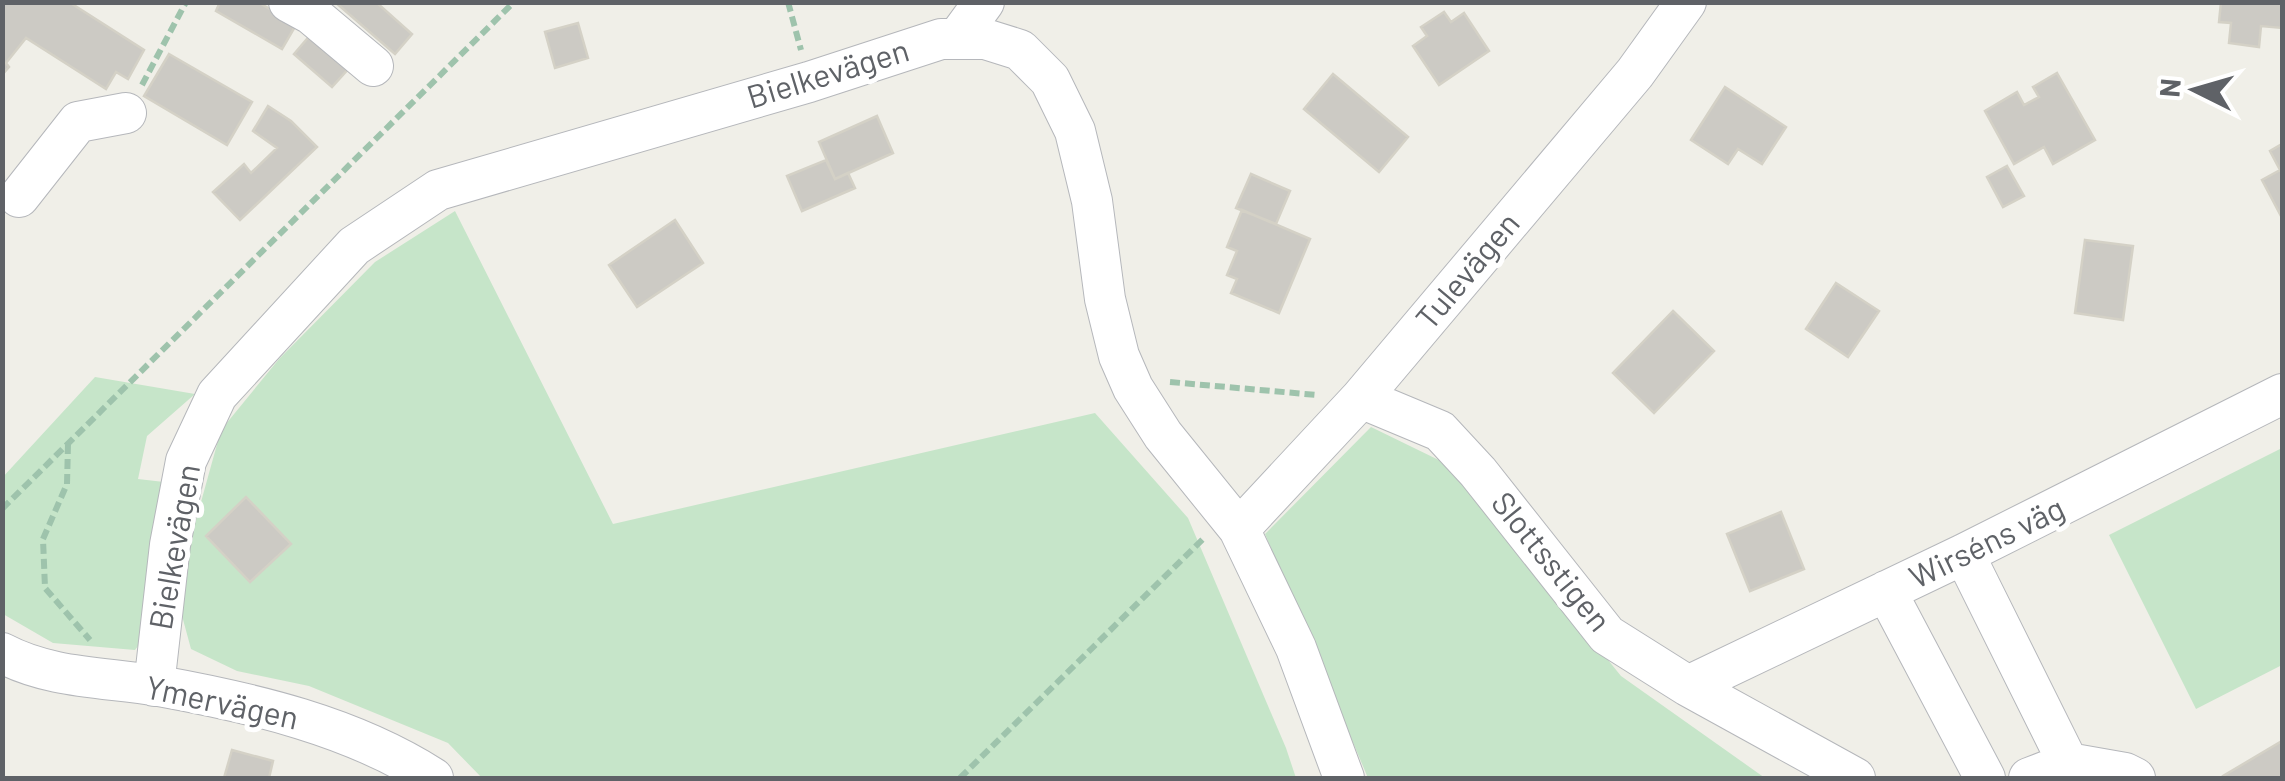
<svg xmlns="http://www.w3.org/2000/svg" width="2285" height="781" viewBox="0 0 2285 781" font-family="Barlow,sans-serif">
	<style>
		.green { fill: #c6e5c9 }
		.building { fill: #cccac4; stroke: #d4d1c6; stroke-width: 2.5 }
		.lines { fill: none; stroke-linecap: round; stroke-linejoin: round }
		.minor-casing { stroke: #b5b7bb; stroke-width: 42 }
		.path { stroke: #9ec3ac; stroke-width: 6; stroke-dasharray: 10 5; stroke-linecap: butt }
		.minor { stroke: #fff; stroke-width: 40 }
		.labels { text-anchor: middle; stroke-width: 10; stroke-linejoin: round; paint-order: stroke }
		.street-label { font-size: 32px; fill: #5f6267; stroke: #fff }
	</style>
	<rect width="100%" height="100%" fill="#f0efe8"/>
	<path class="green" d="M455,211L613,524L1095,413L1188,518L1286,748L1296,778H482L448,743L309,686L237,671L191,649L181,612L186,556L221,430L279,359L375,262Z
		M95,377L195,394L147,436L138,479L164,482L145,637L135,650L53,643L3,614L2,478Z
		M1371,427L1451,466L1621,676L1765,778H1368L1265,534Z
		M2280,449L2282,665L2196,709L2109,535Z"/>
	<path class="building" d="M2,2H69L144,50L128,79L116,72L106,89L26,38L6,63L9,67L2,75Z
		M220,2H258L296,25L282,49L216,11Z
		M335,2H376L412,34L395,54Z
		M2221,2H2282V28L2261,26L2259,47L2229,43L2231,23L2219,22Z
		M1444,12L1451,22L1464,13L1489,51L1439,85L1413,46L1427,36L1421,27Z
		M578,23L588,58L555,68L545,32Z
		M312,33L350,67L332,87L294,54Z
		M169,54L252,102L227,145L144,96Z
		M2057,73L2095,140L2053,164L2044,147L2014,164L1985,111L2017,92L2024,105L2039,97L2033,87Z
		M1333,74L1408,137L1379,172L1304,109Z
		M1725,87L1786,127L1762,164L1738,149L1728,164L1691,140Z
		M268,106L291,121L317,147L240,220L213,192L244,164L251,173L277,148L253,131Z
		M877,116L893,153L835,179L819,142Z
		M2282,144V218L2262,180L2280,170L2270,151Z
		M826,160L835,179L848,173L855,188L802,211L787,176Z
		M2007,166L2024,196L2003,207L1987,177Z
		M1251,174L1290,191L1276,224L1236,208Z
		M1242,210L1310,239L1279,313L1231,293L1237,279L1227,275L1237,251L1227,247Z
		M675,220L703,263L637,307L609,265Z
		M2085,240L2133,246L2123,320L2075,313Z
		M1836,283L1879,311L1848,357L1806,329Z
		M1673,311L1714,351L1654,413L1613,373Z
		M246,497L291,544L250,582L206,536Z
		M1781,512L1804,569L1750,591L1727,534Z
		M2282,741V778H2224L2223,776Z
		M232,750L273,761L269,778H224Z"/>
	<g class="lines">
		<defs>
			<path id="minor" d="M289,2L311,14L373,66
				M957,39L984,2
				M19,197L78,122L126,113
				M1361,398L1440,431L1478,472L1607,635L1688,686L1855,778
				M1239,529L1361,398L1635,73L1686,2
				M1964,554L2068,763
				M1886,591L1985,778
				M2,653C51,679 106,677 159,686C253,703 352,726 433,778
				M154,686L170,545L186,461L217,395L354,246L438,190L809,82L941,39H985L1020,50L1050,80L1075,131L1092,201L1105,299L1119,356L1133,388L1163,435L1239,529L1296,648L1344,778
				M1688,686L1964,554L2282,394
				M2029,778L2068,763L2125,773L2135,778"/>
		</defs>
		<use href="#minor" class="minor-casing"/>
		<path class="path" d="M788,2L801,50
			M142,85L186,2
			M1170,382L1317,395
			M68,444L67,484L43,539L45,588L90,640
			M2,509L514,2
			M960,778L1204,538"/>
		<use href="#minor" class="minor"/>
	</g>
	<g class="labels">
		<g class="street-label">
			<text transform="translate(828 74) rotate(-17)" y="11">Bielkevägen</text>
			<text transform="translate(1468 271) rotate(-50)" y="11">Tulevägen</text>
			<text transform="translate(1987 543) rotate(-26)" y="11">Wirséns väg</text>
			<text transform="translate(175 547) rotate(-80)" y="11">Bielkevägen</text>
			<text transform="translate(1551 562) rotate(51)" y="11">Slottsstigen</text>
			<text transform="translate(222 703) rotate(12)" y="11">Ymervägen</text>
		</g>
	</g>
	<rect width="2285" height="781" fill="none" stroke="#5f6267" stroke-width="10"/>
	<g transform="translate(2195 90) rotate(275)" stroke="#ffffff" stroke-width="8" paint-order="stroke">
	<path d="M0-8L18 38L0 25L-18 38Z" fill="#5f6267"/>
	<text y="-15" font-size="28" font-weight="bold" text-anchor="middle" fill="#5f6267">N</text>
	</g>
</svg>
